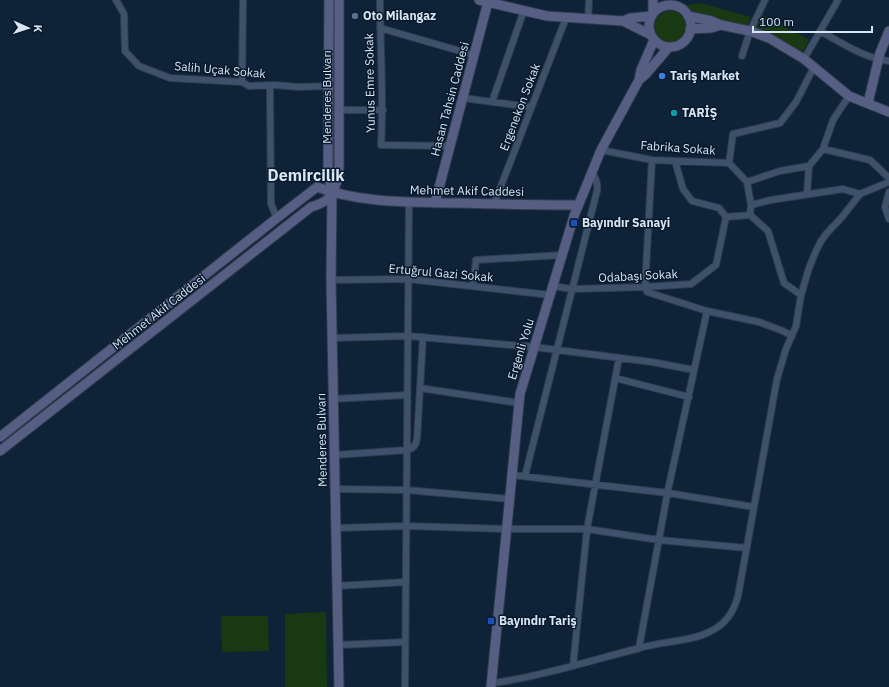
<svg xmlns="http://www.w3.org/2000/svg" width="889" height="687" viewBox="0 0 889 687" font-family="'IBM Plex Sans',sans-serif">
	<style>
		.green { fill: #183911 }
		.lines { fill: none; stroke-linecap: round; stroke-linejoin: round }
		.street-casing { stroke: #303b4d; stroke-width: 8 }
		.secondary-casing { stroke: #303b4d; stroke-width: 11 }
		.street { stroke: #3d526a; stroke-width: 6 }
		.secondary { stroke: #565f83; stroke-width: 9 }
		.service-dot { fill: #5c6f8a; stroke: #06192d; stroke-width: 1.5 }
		.shop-dot { fill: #3f7fe0; stroke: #06192d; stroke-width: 1.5 }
		.culture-dot { fill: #0f9aa8; stroke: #06192d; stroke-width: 1.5 }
		.transit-dot { fill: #1a4fb4; stroke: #06192d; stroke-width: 1.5 }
		.labels { text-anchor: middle; stroke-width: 3; stroke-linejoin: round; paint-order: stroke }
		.poi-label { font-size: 12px; font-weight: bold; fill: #d8e5f3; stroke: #06192d; text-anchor: start }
		.street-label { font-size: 12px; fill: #d8e5f3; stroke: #06192d }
		.district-label { font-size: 16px; font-weight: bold; fill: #d8e5f3; stroke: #06192d }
	</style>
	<rect width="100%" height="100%" fill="#0f2338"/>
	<path class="green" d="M700,3L751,17L747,26L698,17L681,6Z
		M654 27a16 16 0 1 1 32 0a16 16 0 1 1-32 0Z
		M761,14L809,40L802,53L754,27Z
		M326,612L327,687H285V614Z
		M221,616H268L269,651L222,652Z"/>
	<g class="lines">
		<defs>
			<path id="street" d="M116,0L124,14L125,51L139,66L170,78L242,82L249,86L275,85L299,87L328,86
				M380,0C380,48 384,97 381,145L450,146
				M588,20L589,0
				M380,28L474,55
				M820,31C842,43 864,58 889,61
				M742,56L750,31L765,0
				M804,59L838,0
				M242,82L243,0
				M270,89L271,204L277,218
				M463,98L531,107
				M492,102L524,10
				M339,110H383
				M823,149L870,160L889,178
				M601,150L652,160L729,163L747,182L751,205L750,215L768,231L784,283L801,295
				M652,160L645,287L647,292L707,311L759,322L783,331L792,336
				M675,161L683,189L692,201L719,208L726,217L750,215
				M729,163L733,134L780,123L796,102L814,67
				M747,182L780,171L809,166
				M889,192L885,207L889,219
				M807,194L809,166L823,149L833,120L849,96
				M494,204L566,18
				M751,205L771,200L843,189L860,194L889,182
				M331,280L408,279L550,295
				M473,286L476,260L562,255
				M553,286L572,289L645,287L691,284L716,265L726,217
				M332,338L408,336L534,347L652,362L694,370
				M615,378L689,397
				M420,388L519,403
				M333,399L407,395
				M334,455L407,450C413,449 416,445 417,439L423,337
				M512,475L668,493L754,507
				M525,476L597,191C598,184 597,178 591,172
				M335,489L406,490L510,499
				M336,528L406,526L507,529H587L659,540L747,548
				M337,586L406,582
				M338,645L405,642
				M639,648L668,490L707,311
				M573,666L587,529L619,358
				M491,683C514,681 535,675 557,670C585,663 612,655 640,648C662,641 691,642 711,631C726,624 734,611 738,596L777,379L786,349L796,326L801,295L809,268L816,251L821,241L827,233L842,217L860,194
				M405,687L409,202"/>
			<path id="secondary" d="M329,0L328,171L332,193L331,280L339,687
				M479,0L547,16L623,21L651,35
				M653,0V13
				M649 26a21 21 0 1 1 42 0a21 21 0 1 1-42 0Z
				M688,16L712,21L721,25L750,31L769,38L804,59L849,96L889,112
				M623,21L631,18L652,16
				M690,29L711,28L721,25
				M639,80L641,70L654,40
				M868,103L880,53L889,31
				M435,203L488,2L489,0
				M0,437L277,218L317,187C360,203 408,202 453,203C495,204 536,205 578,205
				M0,451L311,207C333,200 332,195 339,175V0
				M491,687L520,394L574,216L601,150L639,80L646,74L669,47"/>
		</defs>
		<use href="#street" class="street-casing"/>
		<use href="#secondary" class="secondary-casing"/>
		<use href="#street" class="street"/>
		<use href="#secondary" class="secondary"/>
	</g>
	<circle class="service-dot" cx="355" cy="16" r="4"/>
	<circle class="shop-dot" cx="662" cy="76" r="4"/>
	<circle class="culture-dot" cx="674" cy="113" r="4"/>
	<g class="transit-dot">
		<rect x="570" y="219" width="8" height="8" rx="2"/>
		<rect x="487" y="617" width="8" height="8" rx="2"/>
	</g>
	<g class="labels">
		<g class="poi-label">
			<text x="363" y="20">Oto Milangaz</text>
			<text x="670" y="80">Tariş Market</text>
			<text x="682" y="117">TARİŞ</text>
			<text x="582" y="227">Bayındır Sanayi</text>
			<text x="499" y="625">Bayındır Tariş</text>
		</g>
		<g class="street-label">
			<text transform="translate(220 70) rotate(5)" y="4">Salih Uçak Sokak</text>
			<text transform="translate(370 83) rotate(-91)" y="4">Yunus Emre Sokak</text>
			<text transform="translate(327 97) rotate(-90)" y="4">Menderes Bulvarı</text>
			<text transform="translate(450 99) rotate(-75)" y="4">Hasan Tahsin Caddesi</text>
			<text transform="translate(520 107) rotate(-69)" y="4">Ergenekon Sokak</text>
			<text transform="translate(678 148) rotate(4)" y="4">Fabrika Sokak</text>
			<text transform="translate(467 191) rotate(1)" y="4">Mehmet Akif Caddesi</text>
			<text transform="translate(441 273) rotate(5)" y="4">Ertuğrul Gazi Sokak</text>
			<text transform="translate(638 276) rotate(-3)" y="4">Odabaşı Sokak</text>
			<text transform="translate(159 312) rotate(-38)" y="4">Mehmet Akif Caddesi</text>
			<text transform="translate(521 349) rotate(-73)" y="4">Ergenli Yolu</text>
			<text transform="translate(322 440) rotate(-91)" y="4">Menderes Bulvarı</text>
		</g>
		<g class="district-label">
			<text x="306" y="181">Demircilik</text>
		</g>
	</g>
	<g transform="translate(28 28) rotate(93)" stroke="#06192d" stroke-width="3" paint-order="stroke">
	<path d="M0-3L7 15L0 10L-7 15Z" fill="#d8e5f3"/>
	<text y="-6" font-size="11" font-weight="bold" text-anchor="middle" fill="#d8e5f3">K</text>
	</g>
	<path d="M753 26v6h119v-6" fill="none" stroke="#d8e5f3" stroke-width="2"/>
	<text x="759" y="26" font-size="12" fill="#d8e5f3" stroke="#06192d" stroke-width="3" paint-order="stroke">100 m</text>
</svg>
